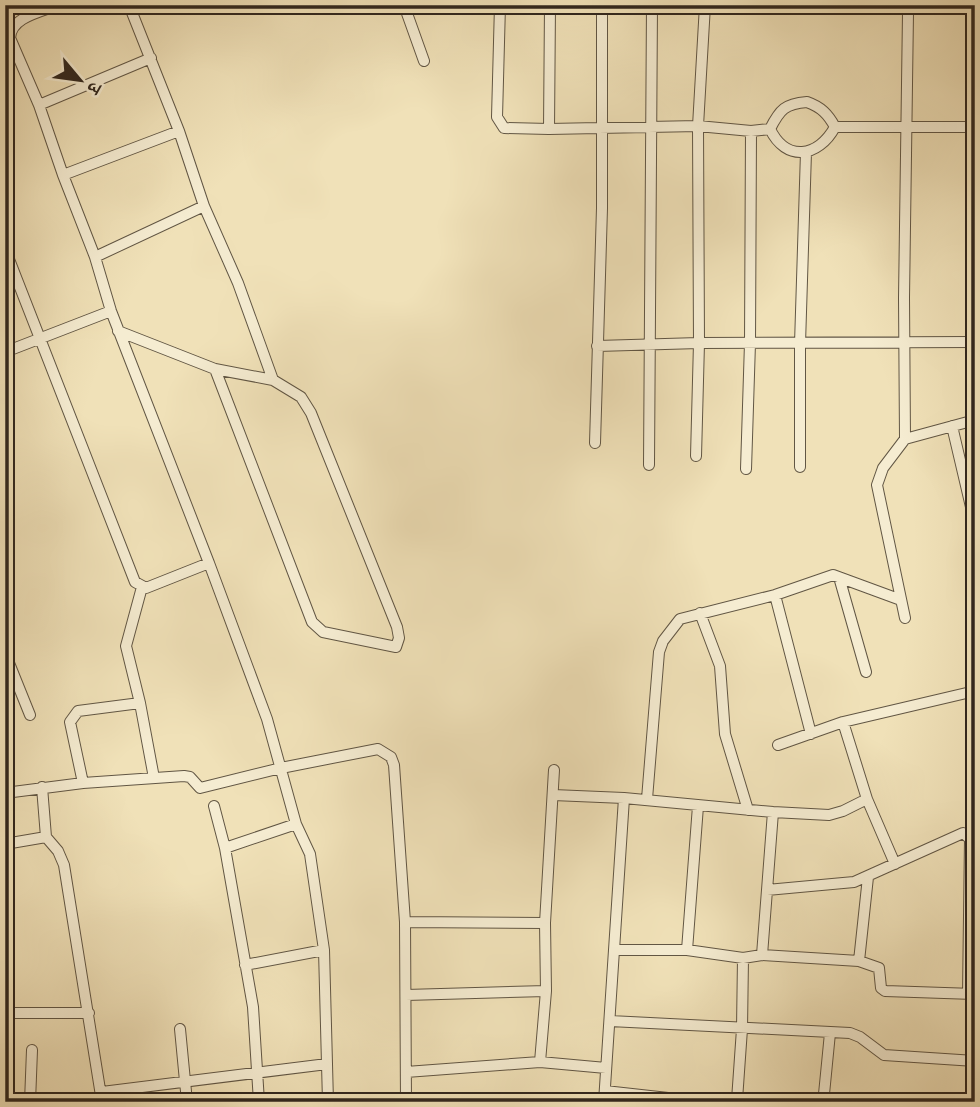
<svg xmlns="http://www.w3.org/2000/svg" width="980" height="1107" viewBox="0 0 980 1107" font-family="Cardo,'Noto Serif Devanagari',serif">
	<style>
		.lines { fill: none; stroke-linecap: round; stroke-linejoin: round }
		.minor-casing { stroke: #615644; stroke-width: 12 }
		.minor { stroke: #f5ecd1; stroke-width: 10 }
	</style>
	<rect width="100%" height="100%" fill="#f0e1b8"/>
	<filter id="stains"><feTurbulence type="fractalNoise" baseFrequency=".00286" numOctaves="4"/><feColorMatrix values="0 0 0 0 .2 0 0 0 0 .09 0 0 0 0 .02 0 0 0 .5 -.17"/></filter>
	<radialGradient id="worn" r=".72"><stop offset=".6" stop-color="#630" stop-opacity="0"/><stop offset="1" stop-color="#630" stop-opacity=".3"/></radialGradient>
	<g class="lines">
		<defs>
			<path id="minor" d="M404,5L424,61
				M500,5L497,117L504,128L549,129L698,126L751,131L770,129
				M807,102C821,107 828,114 835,127C818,158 786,162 770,129C780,109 785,104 807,102Z
				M39,105L151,58
				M835,127H975
				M549,129L550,5
				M63,175L179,131
				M5,249L135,582L146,588L209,563L111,311L95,257L63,175L39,105L10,38C11,17 41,12 58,5
				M95,257L204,206
				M118,331L215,369L273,380L238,283L204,206L179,131L129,5
				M597,346L699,343L975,342
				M5,352L111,311
				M215,369L312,622L323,632L396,647L399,638L397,627L311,413L301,397L273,380
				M952,426L975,524
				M905,439L904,298L908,13
				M595,443L602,208V5
				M696,456L699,343L698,126L705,5
				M649,465L652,5
				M800,467V344L806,152
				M746,469L750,343L751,131
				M209,563L267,719L296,824L310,854L324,950L328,1102
				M839,577L866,672
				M142,587L126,646L140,703L154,778
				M775,595L811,734
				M700,613L720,666L725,734L748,810
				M905,618L877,485L883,468L905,439L975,420
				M5,653L30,715
				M843,722L867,799L895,864
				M778,745L843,722L975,691
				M972,752L975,751
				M83,783L70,722L78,711L140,703
				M42,787L46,837L58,851L64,865L102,1102
				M5,793L83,783L184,776L190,777L200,788L281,768L378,749L391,757L394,765L405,922L406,1102
				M553,795L624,798
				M647,799L659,652L663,641L680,619L775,595L833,575L901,600
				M214,806L225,848L253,1007L259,1102
				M5,844L46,837
				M225,848L296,824
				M767,890L854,882L963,833L970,839L968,994
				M405,922L545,923
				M615,950H687L743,958L762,955L773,812
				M687,950L698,806
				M762,955L859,961L879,968L881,988L885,991L974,994
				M743,958L742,1029L737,1100L768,1102
				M859,961L868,877
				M245,965L324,950
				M406,995L546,991
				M5,1013H89
				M610,1021L850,1033L860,1037L884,1055L975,1061
				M180,1029L187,1102
				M540,1062L546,991L545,923L554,770
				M406,1072L540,1062L606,1068
				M605,1091L668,1098L737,1100V1102
				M102,1092L327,1064
				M30,1102L32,1050
				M604,1102L624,798L773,812L829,815L843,811L867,799
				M818,1102L824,1094L830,1033"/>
		</defs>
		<use href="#minor" class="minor-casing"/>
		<use href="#minor" class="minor"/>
	</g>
	<rect width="980" height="1107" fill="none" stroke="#f0e1b8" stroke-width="28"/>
	<rect x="7" y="7" width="966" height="1093" fill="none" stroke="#31271e" stroke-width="3.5"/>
	<rect x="14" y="14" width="952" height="1079" fill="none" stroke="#31271e" stroke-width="2"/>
	<g transform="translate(80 80) rotate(119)" stroke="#f5ecd1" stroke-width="5" paint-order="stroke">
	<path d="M0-5L12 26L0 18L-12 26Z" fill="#31271e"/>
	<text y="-10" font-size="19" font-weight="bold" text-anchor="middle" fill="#31271e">उ</text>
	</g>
	<rect width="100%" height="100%" filter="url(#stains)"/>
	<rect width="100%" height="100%" fill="url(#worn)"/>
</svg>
